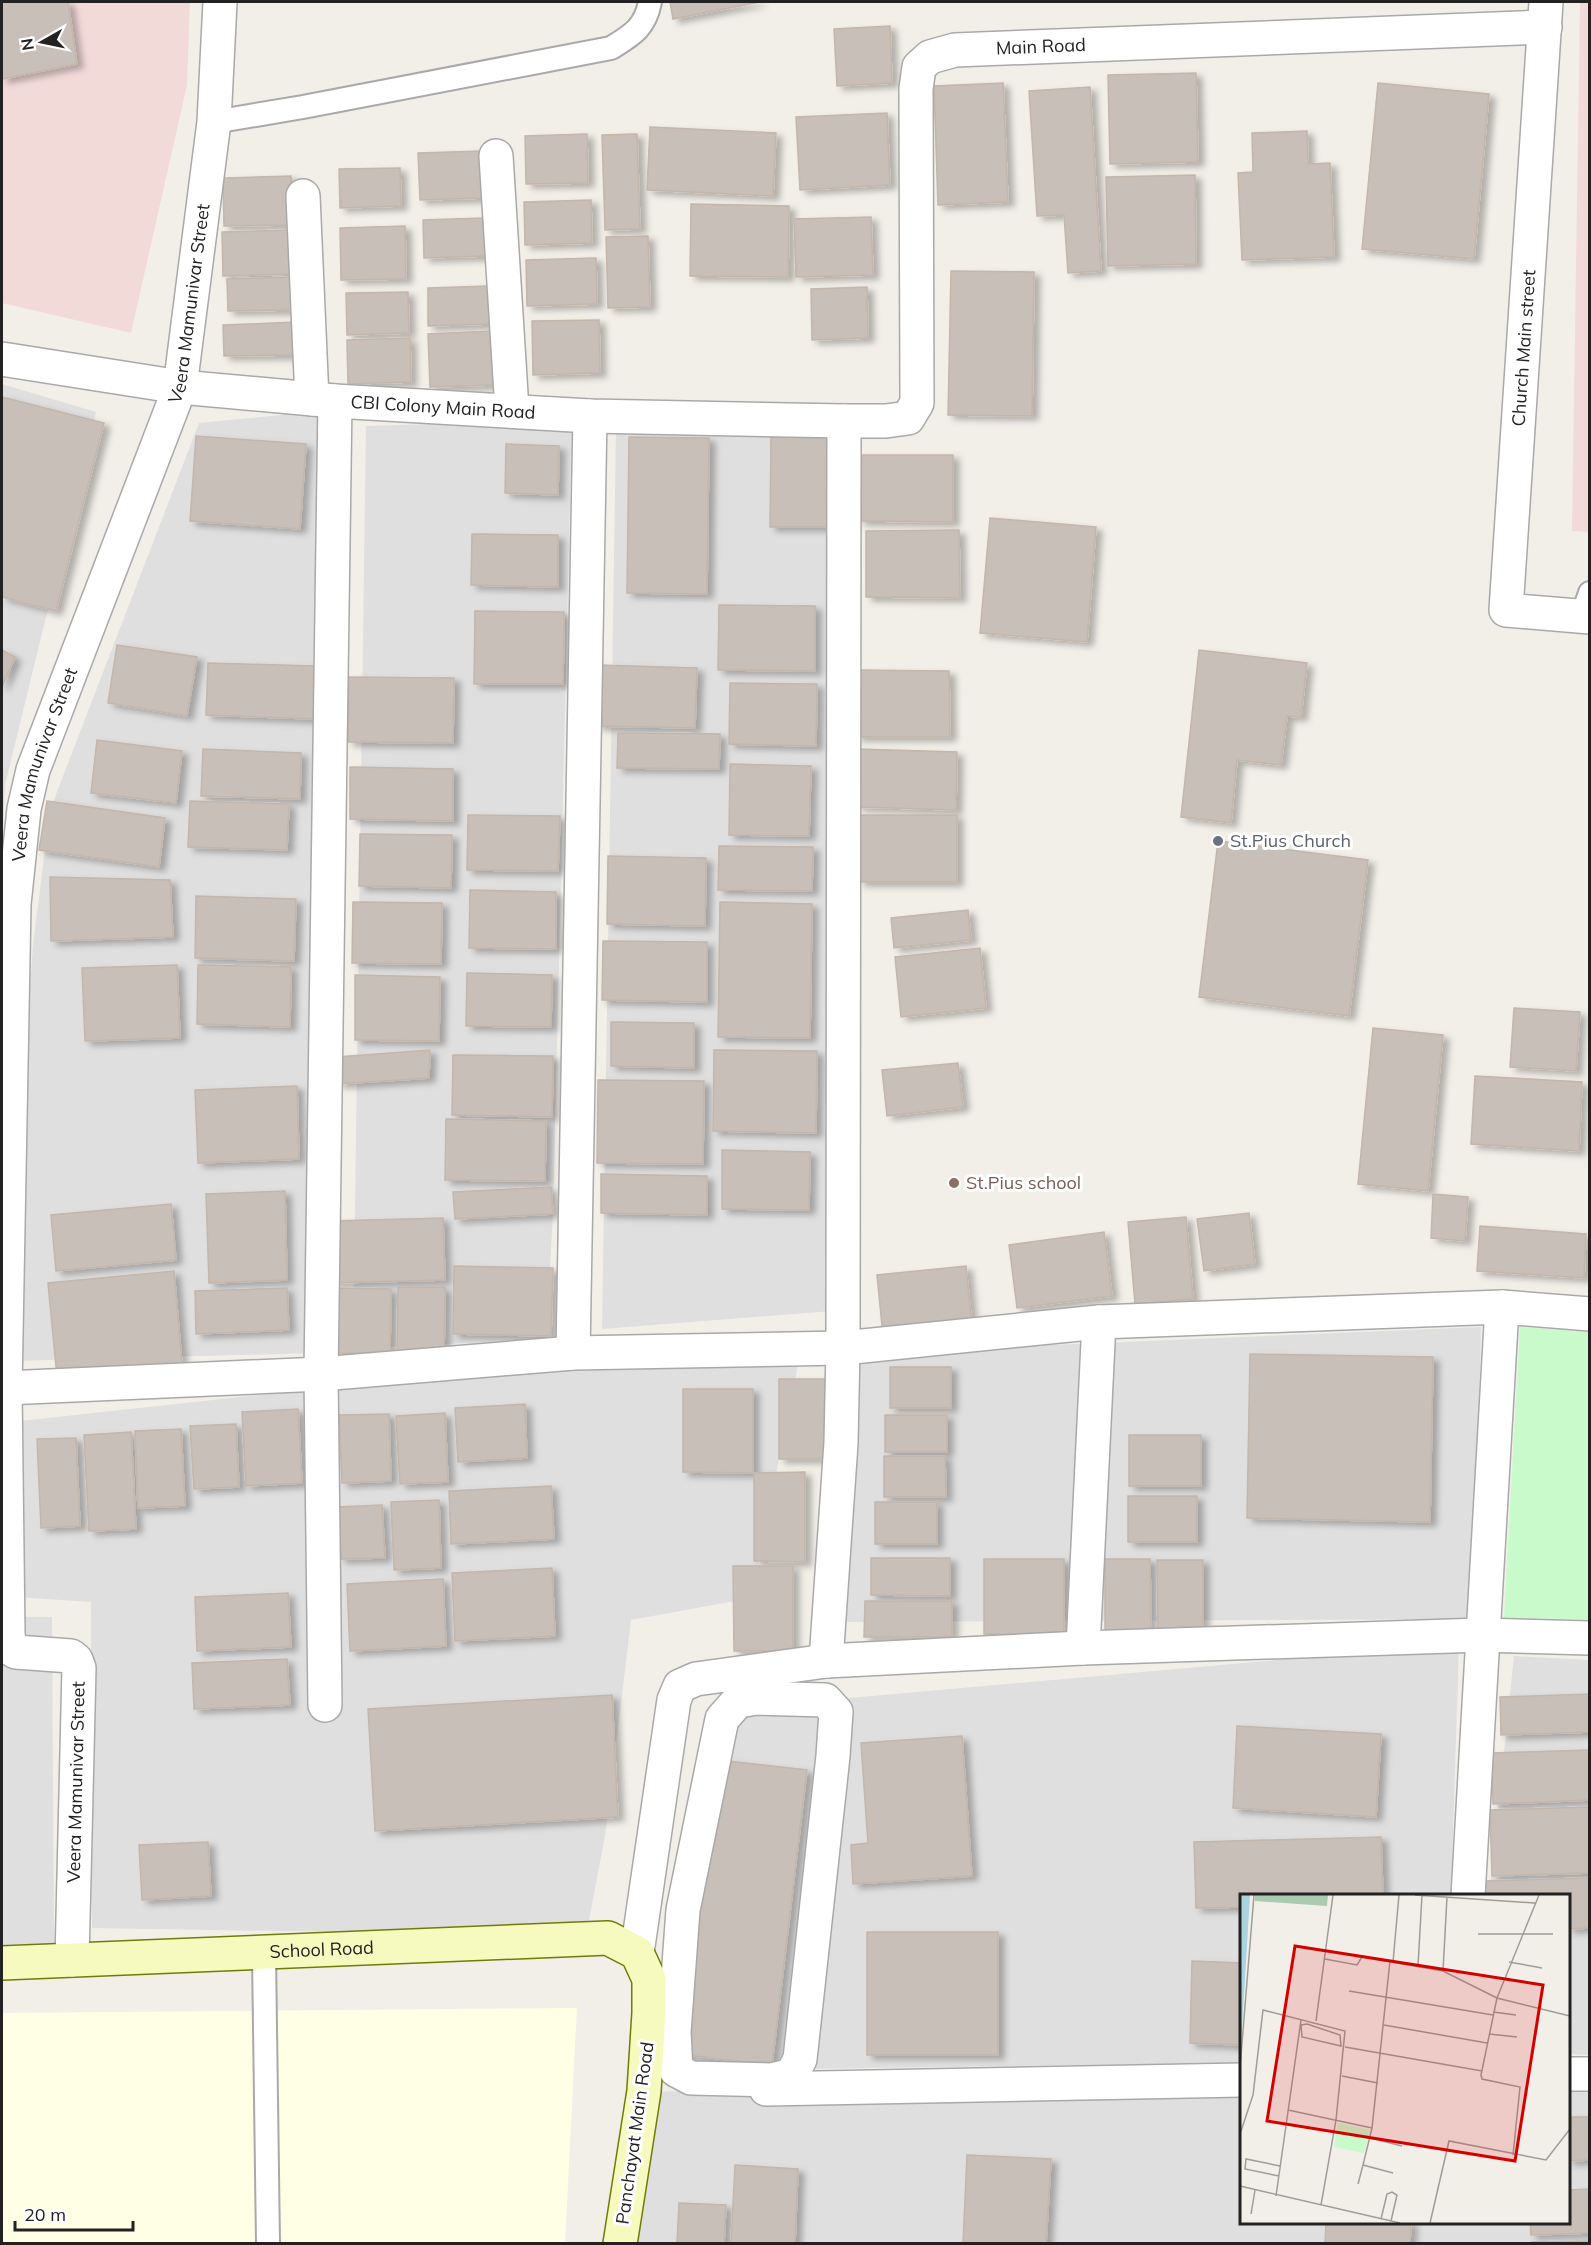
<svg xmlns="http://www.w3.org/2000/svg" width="1591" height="2245" viewBox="0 0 1591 2245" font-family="Mulish,sans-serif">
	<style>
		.residential { fill: #e0dfdf }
		.commercial { fill: #f2dad9 }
		.education { fill: #ffffe5 }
		.park { fill: #c8facc }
		.building { fill: #c7bfb8; stroke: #c4b6ab; stroke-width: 1.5; filter: url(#shadow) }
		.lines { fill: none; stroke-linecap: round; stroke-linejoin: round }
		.lane-casing { stroke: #a9a9a9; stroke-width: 26 }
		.street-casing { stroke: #a9a9a9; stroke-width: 36 }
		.secondary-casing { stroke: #707d05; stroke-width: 36 }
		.lane { stroke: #fff; stroke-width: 22 }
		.street { stroke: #fff; stroke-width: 33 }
		.secondary { stroke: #f7fabf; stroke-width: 33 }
		.worship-dot { fill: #6b7280; stroke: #fff; stroke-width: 2 }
		.education-dot { fill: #8d6e63; stroke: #fff; stroke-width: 2 }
		.labels { text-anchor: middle; stroke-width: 6; stroke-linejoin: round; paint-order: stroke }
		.street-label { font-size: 18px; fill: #222; stroke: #fff }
		.worship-label { font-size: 18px; fill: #5b616d; stroke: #fff; text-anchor: start }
		.education-label { font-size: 18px; fill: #785e54; stroke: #fff; text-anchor: start }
		.inset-road { fill: none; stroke: #9f9d99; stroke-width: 1.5 }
		.view { fill: #d40000; fill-opacity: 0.15; stroke: #d40000; stroke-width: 3 }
		.inset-edge { fill: none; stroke: #222; stroke-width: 3 }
	</style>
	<defs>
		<filter id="shadow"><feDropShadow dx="6" dy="4" stdDeviation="3" flood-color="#0004"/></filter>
	</defs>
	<rect width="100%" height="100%" fill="#f2efe9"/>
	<path class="residential" d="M2,384L96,412L5,785L2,846Z
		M322,411L318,1353L12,1361L17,1183L33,945L50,810L199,423Z
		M572,420L553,1214L546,1339L353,1349L366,426Z
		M616,430L825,434L832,1311L602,1329Z
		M1481,1327L1474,1619L839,1622L858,1353Z
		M801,1350L751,1598L631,1620L605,1836L586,1936L92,1928L91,1602L2,1596V1423L544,1364Z
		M2,1617H52L54,1943L2,1945Z
		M1459,1644L1451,1895L1242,1896L1241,2063L657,2071L714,1710Z
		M1514,1656L1589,1660V2055L1569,2054L1568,1896H1489Z
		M1569,2075H1589V2243L632,2244L637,2092L1241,2080L1242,2222H1568Z"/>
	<path class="commercial" d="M2,2H190L187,85L131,333L2,303Z
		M1580,2H1590L1589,532L1572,531Z"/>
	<path class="education" d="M577,2008L565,2243H2V2013Z"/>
	<path class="park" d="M1520,1327L1589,1332V1619L1504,1618Z"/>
	<path class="building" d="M2,2H68L77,64L2,79Z
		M670,2H760L673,19Z
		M890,26L892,83L837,86L834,29Z
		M1196,73L1198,162L1110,164L1108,75Z
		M1003,83L1008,202L938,205L934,86Z
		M1378,83L1489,94L1474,259L1362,249Z
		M1090,87L1101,271L1068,273L1064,215L1037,216L1029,91Z
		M887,113L890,185L800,190L796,117Z
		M650,127L776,133L773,196L647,190Z
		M1307,131L1308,164L1330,163L1334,257L1242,260L1238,173L1253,172L1252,133Z
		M587,134L588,183L526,184L525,136Z
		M637,134L640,229L605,230L602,135Z
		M482,151L484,198L420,200L418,153Z
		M400,168L401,206L340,208L339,169Z
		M1195,175L1196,264L1108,266L1106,177Z
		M291,176L292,225L224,226L223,178Z
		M591,200L592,243L525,245L524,202Z
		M691,204L789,206L788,277L690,276Z
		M871,217L873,275L796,277L794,219Z
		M484,218L485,256L424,258L423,220Z
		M405,226L406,279L341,280L340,228Z
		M291,230L293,274L223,276L222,232Z
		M648,236L650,307L608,308L606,237Z
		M596,258L597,304L527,306L526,260Z
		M951,271L1034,272L1032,416L948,415Z
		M296,277L298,310L228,311L227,279Z
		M488,286L490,324L428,326V288Z
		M867,287L868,338L812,340L811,289Z
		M408,292L409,333L347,335L346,293Z
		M599,320L600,373L533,375L532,321Z
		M296,322V355L224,356L223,325Z
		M491,331L493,385L430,387L428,334Z
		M410,338L411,382L348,384L347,340Z
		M2,397L104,423L56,611L2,597Z
		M196,436L306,444L300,529L190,521Z
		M771,436H828L827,527H770Z
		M629,437L709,438L707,594L627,593Z
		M506,444L559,446L558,495L505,493Z
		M859,455H953V522L859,521Z
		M990,518L1096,527L1087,642L980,633Z
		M959,530L960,598L866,597V531Z
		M472,534L558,535V587L471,585Z
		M719,605L815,606V671L718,670Z
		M475,611L564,612L563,684H474Z
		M117,645L197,657L187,716L108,703Z
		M2,650L15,657L2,687Z
		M1199,650L1307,663L1301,717L1287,716L1281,765L1237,760L1231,823L1181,817Z
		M208,663L315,666L314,719L206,715Z
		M599,665L697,668L695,728L597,726Z
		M856,670L949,671L950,737H856Z
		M349,677L454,678L453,743L348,742Z
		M730,683L817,684L816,746L729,744Z
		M618,733L720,734L719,769L617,768Z
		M97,740L182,751L176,803L91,793Z
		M203,749L301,753L300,799L201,796Z
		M858,749L957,752L956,810L857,807Z
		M730,764L811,766L809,836L729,835Z
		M350,767L453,769V821L350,819Z
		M47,801L165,818L159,867L39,850Z
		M190,801L289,804L287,850L188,847Z
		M468,815L560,816L558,871L467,870Z
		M859,815H957V882H859Z
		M360,834L452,835L451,888L359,886Z
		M1218,841L1368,860L1349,1016L1199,997Z
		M719,846L813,847L812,891L718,890Z
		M608,856L706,858L705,926L607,924Z
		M50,877L170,880L173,937L51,941Z
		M470,890L556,892V949L469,948Z
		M196,896L296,899L294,961L195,958Z
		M353,902L442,903L441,964L352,963Z
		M720,902L812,904L810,1038L718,1037Z
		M968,910L971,940L894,948L891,918Z
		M603,941L707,942V1002L602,1000Z
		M980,948L986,1008L901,1017L895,957Z
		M177,965L180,1038L85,1041L82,968Z
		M198,965L291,967L290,1027L197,1024Z
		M467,973L552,975L551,1027L466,1026Z
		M355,975L440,977L439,1041L355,1040Z
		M1514,1008L1580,1012L1576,1071L1510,1067Z
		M611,1022L694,1023V1068L611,1066Z
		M1373,1028L1443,1035L1428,1191L1358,1184Z
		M430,1050L429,1078L338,1084L337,1057Z
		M714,1050L817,1051L816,1133L713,1131Z
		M453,1055L553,1056L552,1117L452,1115Z
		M958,1063L963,1107L887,1116L882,1070Z
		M1475,1076L1582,1082L1579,1151L1471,1144Z
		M598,1080L704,1081L703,1164L597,1163Z
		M297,1086L299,1159L198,1163L195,1090Z
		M446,1119L546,1121L545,1181L445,1180Z
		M722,1150L810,1152L809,1210L722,1209Z
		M601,1174L707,1176V1215L601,1213Z
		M551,1187L553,1214L455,1219L453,1192Z
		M285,1191L287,1280L209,1283L206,1194Z
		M1433,1194L1468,1197L1465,1241L1431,1238Z
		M171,1204L176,1260L56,1271L51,1215Z
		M1249,1213L1255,1264L1204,1271L1197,1219Z
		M1186,1217L1193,1299L1135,1304L1128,1222Z
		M443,1218L445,1280L332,1283L330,1221Z
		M1480,1226L1586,1234L1584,1278L1477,1271Z
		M1104,1232L1112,1296L1017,1308L1009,1245Z
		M454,1266L553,1268L551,1336L453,1334Z
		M966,1266L972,1327L883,1336L877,1275Z
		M174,1271L182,1365L57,1377L48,1283Z
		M398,1287H445L444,1360L397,1359Z
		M287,1288L289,1330L196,1334L195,1291Z
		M338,1288L391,1289L390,1354L337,1353Z
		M1250,1354L1433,1357L1430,1522L1247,1518Z
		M890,1367H951V1408H890Z
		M779,1379H829V1459H779Z
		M683,1389H753V1473L683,1472Z
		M525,1404L527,1458L458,1462L455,1408Z
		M298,1409L302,1483L246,1486L242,1412Z
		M445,1413L448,1482L400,1484L396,1416Z
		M389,1414L391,1481L342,1483L339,1415Z
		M885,1415H947V1452H885Z
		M236,1424L239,1487L194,1489L190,1426Z
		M181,1429L185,1506L138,1508L135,1431Z
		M131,1432L136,1529L89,1531L84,1435Z
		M1129,1435H1201V1486H1129Z
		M76,1438L80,1526L41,1528L37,1439Z
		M884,1456H945L946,1497H884Z
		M805,1472V1562L754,1561V1473Z
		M551,1486L554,1539L451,1544L449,1491Z
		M1128,1496H1197V1542H1128Z
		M439,1500L441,1568L394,1570L391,1502Z
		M875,1502H937V1544H875Z
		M382,1505L385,1558L340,1559L338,1507Z
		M871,1558H950V1596L871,1595Z
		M984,1559H1064V1635L984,1634Z
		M1105,1559H1150L1151,1634H1105Z
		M1157,1560H1203V1636H1158Z
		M733,1566H793V1651H734Z
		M552,1568L555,1636L455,1641L452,1573Z
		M443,1579L446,1646L350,1651L347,1584Z
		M288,1593L291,1647L197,1651L195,1597Z
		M865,1601H952V1637H864Z
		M287,1659L290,1705L194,1709L192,1663Z
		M1590,1694V1732L1501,1735L1500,1697Z
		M612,1695L618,1817L375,1831L368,1709Z
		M1237,1726L1381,1734L1376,1817L1233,1808Z
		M962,1736L972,1876L853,1884L851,1845L868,1843L861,1743Z
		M1590,1750V1800L1493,1804L1492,1753Z
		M719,1760L807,1770L772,2065L678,2054Z
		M1590,1807V1873L1492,1876L1490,1810Z
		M1381,1837L1383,1896H1242V1907L1196,1908L1194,1842Z
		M208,1842L211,1896L142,1900L139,1845Z
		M1590,1878V1928L1568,1929V1896H1484V1881Z
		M867,1932H998V2055H867Z
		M1192,1961L1242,1963V2045L1190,2043Z
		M1568,2117H1590V2160L1568,2161Z
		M967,2155L1051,2159L1046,2244H963Z
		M735,2165L798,2169L795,2244H731Z
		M1590,2189V2233L1531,2235L1530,2222H1568V2190Z
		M679,2203L726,2205L724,2244H677Z
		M1326,2222H1411L1410,2244H1325Z
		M1590,2241V2244L1531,2242Z"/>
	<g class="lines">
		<defs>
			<path id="lane" d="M214,122L303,107L611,48C632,35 645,28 650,2
				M1582,616L1590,593
				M264,1954L268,2244"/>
			<g id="street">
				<path d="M1546,2L1506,610L1590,617"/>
				<path d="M496,156L512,410"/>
				<path d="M303,196L312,399"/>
				<path id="s1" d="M2,359L180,387L335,401L590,416L844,421H886L908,418L917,403L916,89L919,67L930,57L955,50L1545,27"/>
				<path d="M573,1353L590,416"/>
				<path d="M5,1388L321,1374L573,1353L843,1348L1099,1322L1502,1307L1590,1314"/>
				<path d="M1083,1648L1099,1322"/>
				<path d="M826,1661L841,1443L843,1348L844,421"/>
				<path d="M757,1698L825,1700L836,1712L833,1756L800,2059L792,2075L772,2080L691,2078L676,2070L674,2032L683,1910L722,1719L738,1701Z"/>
				<path d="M325,1705L321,1374L335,401"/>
				<path d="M1468,1896L1502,1307"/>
				<path d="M637,1953L674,1700L680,1686L696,1679L826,1661L1083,1648L1481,1635L1590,1638"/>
				<path id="s2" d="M72,1960L79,1668L76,1660L71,1656L16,1652L11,1649L8,1635L5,1388L14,904L24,809L33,770L180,387L214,122L220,2"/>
				<path d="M1568,2074H1590"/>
				<path d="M766,2089L1242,2080"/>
			</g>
			<g id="secondary">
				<path id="s3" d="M2,1963L608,1938L637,1953L649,1979V2013L644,2091L620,2244"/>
			</g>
		</defs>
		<use href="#lane" class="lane-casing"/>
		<use href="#street" class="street-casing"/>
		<use href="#secondary" class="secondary-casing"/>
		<use href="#lane" class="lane"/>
		<use href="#street" class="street"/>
		<use href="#secondary" class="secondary"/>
	</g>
	<circle class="worship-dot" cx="1218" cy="841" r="6"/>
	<circle class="education-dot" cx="954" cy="1183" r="6"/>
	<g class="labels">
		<g class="street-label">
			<text dy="6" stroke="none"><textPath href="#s1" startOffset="1390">Main Road</textPath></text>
			<text dy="6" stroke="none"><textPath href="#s2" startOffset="1743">Veera Mamunivar Street</textPath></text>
			<text transform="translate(1524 348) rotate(-86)" y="6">Church Main street</text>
			<text dy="6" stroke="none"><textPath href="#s1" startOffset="444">CBI Colony Main Road</textPath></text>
			<text dy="6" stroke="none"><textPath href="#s2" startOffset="1257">Veera Mamunivar Street</textPath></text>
			<text dy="6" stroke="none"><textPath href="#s2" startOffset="178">Veera Mamunivar Street</textPath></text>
			<text dy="6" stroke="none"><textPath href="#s3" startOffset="320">School Road</textPath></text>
			<text transform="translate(635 2133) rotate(-82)" y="6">Panchayat Main Road</text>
		</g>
		<g class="worship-label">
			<text x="1230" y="847">St.Pius Church</text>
		</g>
		<g class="education-label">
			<text x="966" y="1189">St.Pius school</text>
		</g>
	</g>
	<g transform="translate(1240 1894)">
		<rect width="330" height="330" fill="#f2efe9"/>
		<path d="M15,1H88L87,12L15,7Z" fill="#aacbaf"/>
		<path d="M98,229L130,236L124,259L94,253Z" fill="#c8facc"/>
		<path d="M0,1H10L0,168Z" fill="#aad3df"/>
		<path class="inset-road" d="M175,1L295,9M238,40H313M85,65L117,71L122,63L203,77L257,104L330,122M153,68L159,1M269,68L302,74M178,72L182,1M203,77L207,3M109,97L253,121M253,118L276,121M76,127L93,1M67,130L100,141L101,152L62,143L61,131ZM144,131L247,149M249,140L277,143M105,153L242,177M0,174L14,1M102,182L138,189M48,216L132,234M0,240L13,201L23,116L105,137L96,226L81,311M130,244L162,252M273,261L280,193L242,185L241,181L257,104L299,1M123,271L132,234L150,67M39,282L5,275L6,265L40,272M118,290L123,271L153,279M0,292L160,329M36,302L61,126M11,320L15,296M141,325L147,300L152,298L157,301L151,327M190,329L209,247L306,266L330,235"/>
		<path class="view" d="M55,52L303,91L275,267L27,227Z"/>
		<rect width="330" height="330" class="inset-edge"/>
	</g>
	<rect width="1591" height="2245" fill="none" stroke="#222222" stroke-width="6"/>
	<g transform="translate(42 42) rotate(261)" stroke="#ffffff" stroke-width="4.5" paint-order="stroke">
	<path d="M0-4.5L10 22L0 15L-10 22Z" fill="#222222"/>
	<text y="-9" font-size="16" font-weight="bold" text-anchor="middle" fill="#222222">N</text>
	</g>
	<path d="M15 2221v9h118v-9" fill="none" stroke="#222222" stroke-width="3"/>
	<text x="24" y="2221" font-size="18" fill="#222222" stroke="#ffffff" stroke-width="4.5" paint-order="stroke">20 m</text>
</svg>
